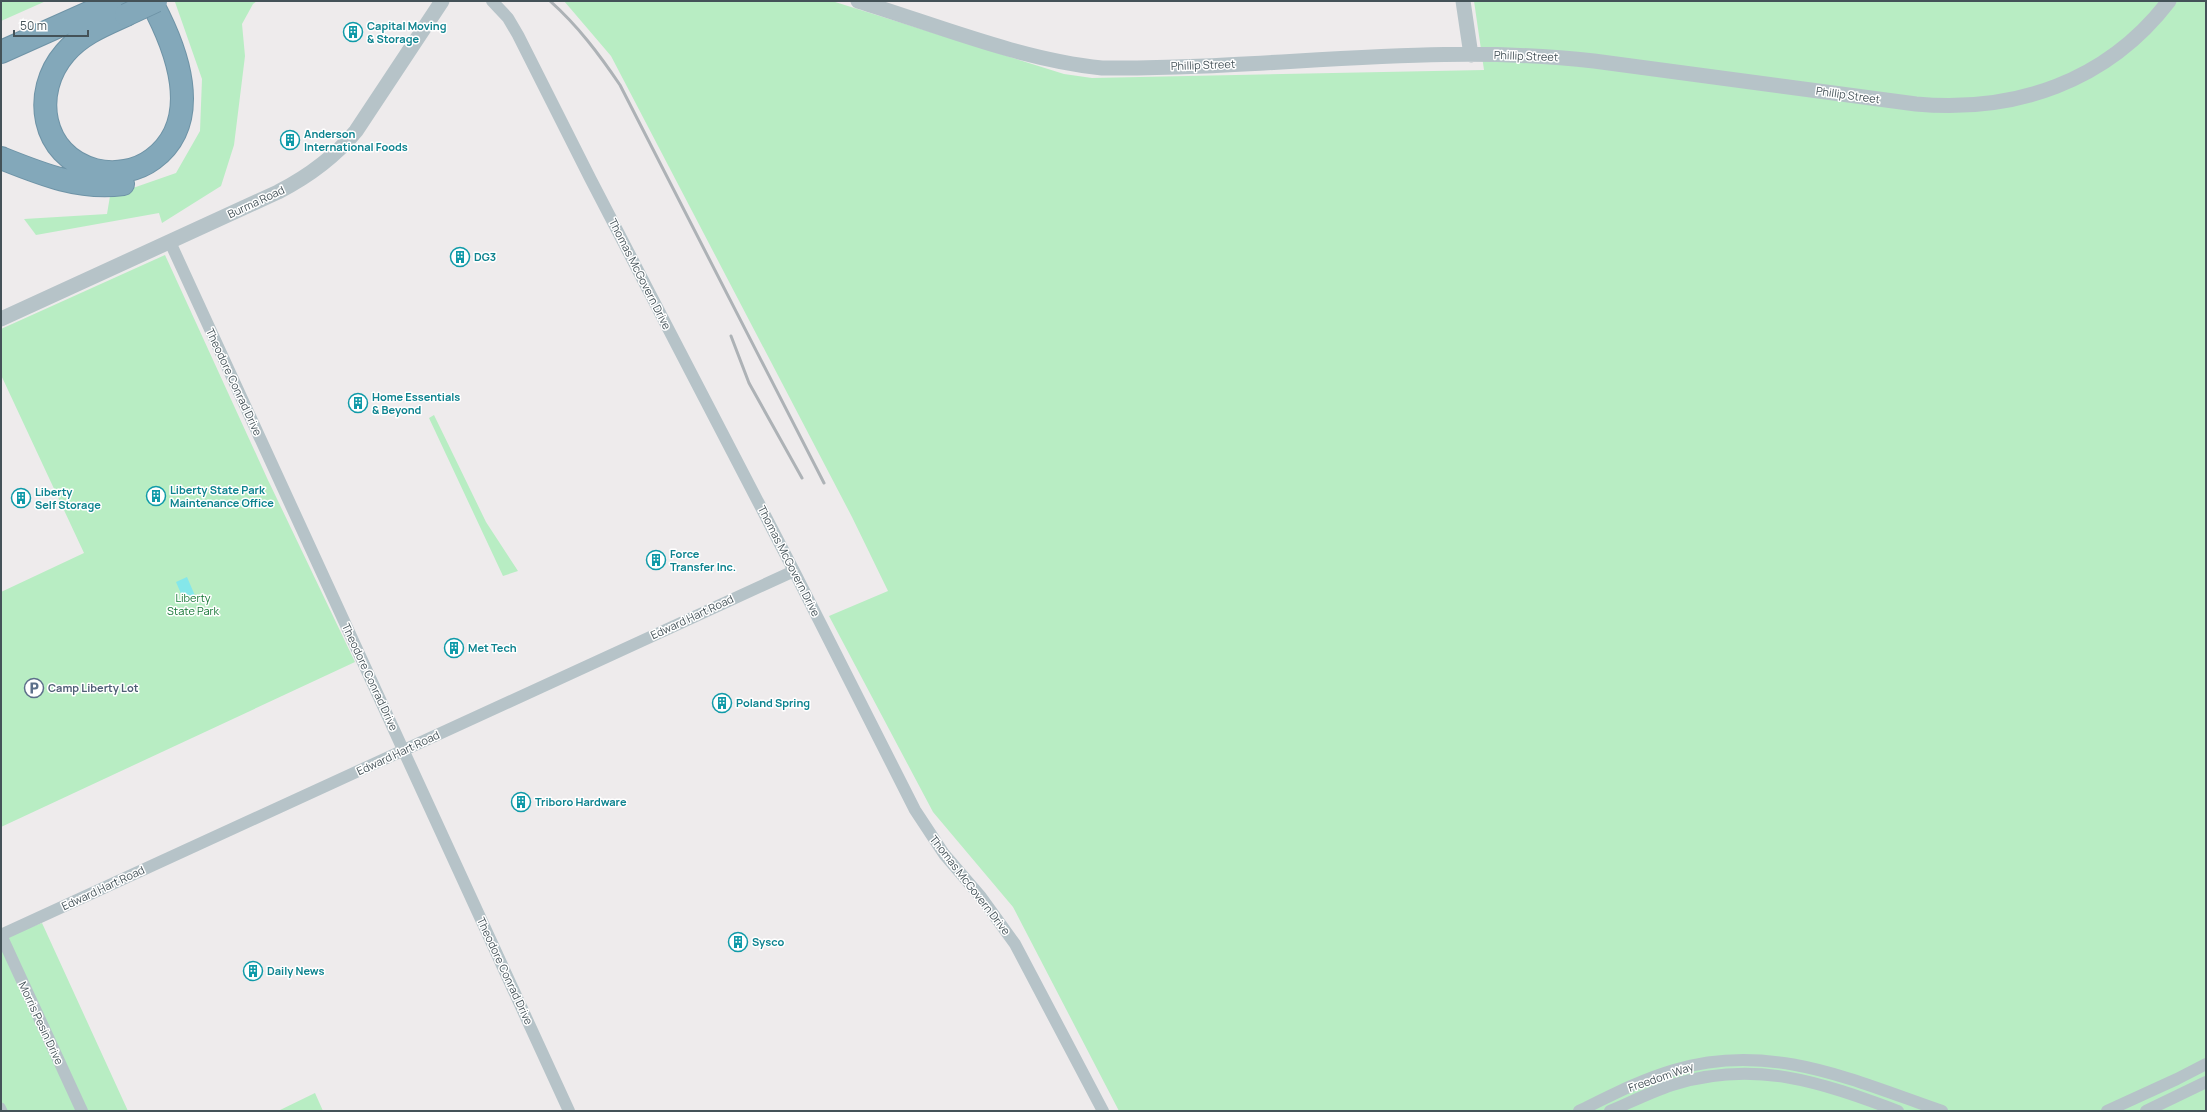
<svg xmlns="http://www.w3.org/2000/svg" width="2207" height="1112" viewBox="0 0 2207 1112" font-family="Manrope,sans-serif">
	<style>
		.green { fill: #b8edc3 }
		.water { fill: #85e7ea }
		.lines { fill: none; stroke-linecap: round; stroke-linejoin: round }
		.motorway-casing { stroke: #6e93a6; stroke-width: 24 }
		.pedestrian { stroke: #b6c3c8; stroke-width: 9 }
		.minor { stroke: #b6c3c8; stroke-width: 12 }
		.tertiary { stroke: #b6c3c8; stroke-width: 15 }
		.motorway { stroke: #83a8ba; stroke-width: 22 }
		.rail { stroke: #adb2b6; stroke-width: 3 }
		.motorway-bridge-casing { stroke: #6e93a6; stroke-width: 24; stroke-linecap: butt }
		.motorway-bridge { stroke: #83a8ba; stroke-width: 22 }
		.labels { text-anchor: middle; stroke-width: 3; stroke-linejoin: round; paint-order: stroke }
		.culture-label { font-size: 11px; font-weight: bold; fill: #0d838f; stroke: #fff; text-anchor: start }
		.street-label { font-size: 11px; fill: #445258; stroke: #fff }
		.park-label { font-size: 11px; fill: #177736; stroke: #fff }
		.service-label { font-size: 11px; font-weight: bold; fill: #4e5e75; stroke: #fff; text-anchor: start }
	</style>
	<rect width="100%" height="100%" fill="#eeebec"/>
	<path class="green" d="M1,1H46L1,21Z
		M177,1H257L253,4L242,24L245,56L234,145L221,186L162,223L159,213L36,235L24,219L107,214L110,196L176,173L200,131L202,79L175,2Z
		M564,1H832L1064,74L1092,78L1484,70L1474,1H2206V1111H1119L1013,907L933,812L829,616L888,591L852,517L611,56Z
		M165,255L267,478L355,662L1,827V592L84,553L1,375V329Z
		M434,415L486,522L518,571L503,576L429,418Z
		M42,923L128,1111H1V938Z
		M315,1093L323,1111H278Z"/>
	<path class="water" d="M187,577L196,598L185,603L176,582Z"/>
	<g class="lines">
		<defs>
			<path id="motorway" d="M126,15C104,25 81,34 65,53C31,92 41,156 95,170C115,175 137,171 153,159C205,120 176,47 151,1
				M1,52L115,1
				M1,158C41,174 80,190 123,184"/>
		</defs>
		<use href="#motorway" class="motorway-casing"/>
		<path class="pedestrian" d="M1,1107L3,1111"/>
		<path class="minor" d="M492,1L508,18L518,35L590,178L794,571L915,810L944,854L981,897L1015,944L1103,1111
			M170,242L569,1111
			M1,935L794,571
			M1,935L82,1111
			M1579,1111C1610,1096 1640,1080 1674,1070C1770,1041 1852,1080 1942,1111
			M1610,1111C1631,1102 1651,1092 1672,1085C1755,1059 1820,1082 1898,1111
			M2107,1111L2177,1079L2206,1064
			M2146,1111L2206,1082"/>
		<path class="tertiary" d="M858,1C936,25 1022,60 1102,68C1266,70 1431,42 1594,61L1916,104C2015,113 2107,82 2169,1
			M1463,1L1471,55
			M1,319L278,192C309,176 334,158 356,131L442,1"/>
		<use href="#motorway" class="motorway"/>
		<path class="rail" d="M550,1C578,26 599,54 620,85L824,483
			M731,336L749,383L802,478"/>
		<defs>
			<path id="motorway-bridge" d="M126,15L156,1"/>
		</defs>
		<use href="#motorway-bridge" class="motorway-bridge-casing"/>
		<use href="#motorway-bridge" class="motorway-bridge"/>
	</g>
	<defs>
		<symbol id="building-ring" viewBox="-11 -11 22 22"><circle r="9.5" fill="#fff" stroke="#0f9aa8" stroke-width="1.5"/><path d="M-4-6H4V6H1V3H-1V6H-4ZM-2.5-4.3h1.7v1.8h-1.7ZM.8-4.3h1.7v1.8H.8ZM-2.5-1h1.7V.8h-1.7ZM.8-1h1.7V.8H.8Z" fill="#0f9aa8"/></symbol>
		<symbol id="parking-ring" viewBox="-11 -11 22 22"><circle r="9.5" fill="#fff" stroke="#5c6f8a" stroke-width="1.5"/><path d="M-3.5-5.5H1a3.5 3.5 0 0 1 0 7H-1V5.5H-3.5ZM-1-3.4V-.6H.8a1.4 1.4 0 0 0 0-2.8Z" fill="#5c6f8a"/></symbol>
	</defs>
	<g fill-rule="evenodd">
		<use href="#building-ring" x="342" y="21" width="22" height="22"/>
		<use href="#building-ring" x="279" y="129" width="22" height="22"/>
		<use href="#building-ring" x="449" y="246" width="22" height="22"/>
		<use href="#building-ring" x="347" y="392" width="22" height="22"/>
		<use href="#building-ring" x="145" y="485" width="22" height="22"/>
		<use href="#building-ring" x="10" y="487" width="22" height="22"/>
		<use href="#building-ring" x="645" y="549" width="22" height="22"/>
		<use href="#building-ring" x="443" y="637" width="22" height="22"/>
		<use href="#parking-ring" x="23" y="677" width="22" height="22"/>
		<use href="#building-ring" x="711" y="692" width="22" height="22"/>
		<use href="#building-ring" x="510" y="791" width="22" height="22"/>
		<use href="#building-ring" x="727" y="931" width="22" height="22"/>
		<use href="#building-ring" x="242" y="960" width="22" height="22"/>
	</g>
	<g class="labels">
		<g class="culture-label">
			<text x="367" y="30">Capital Moving<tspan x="367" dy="13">&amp; Storage</tspan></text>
			<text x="304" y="138">Anderson<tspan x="304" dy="13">International Foods</tspan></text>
			<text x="474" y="261">DG3</text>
			<text x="372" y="401">Home Essentials<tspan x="372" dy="13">&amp; Beyond</tspan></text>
			<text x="170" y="494">Liberty State Park<tspan x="170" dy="13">Maintenance Office</tspan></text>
			<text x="35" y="496">Liberty<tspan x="35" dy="13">Self Storage</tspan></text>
			<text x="670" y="558">Force<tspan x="670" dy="13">Transfer Inc.</tspan></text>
			<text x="468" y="652">Met Tech</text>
			<text x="736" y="707">Poland Spring</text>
			<text x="535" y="806">Triboro Hardware</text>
			<text x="752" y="946">Sysco</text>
			<text x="267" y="975">Daily News</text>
		</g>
		<g class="street-label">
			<text transform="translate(1526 56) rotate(2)" y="4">Phillip Street</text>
			<text transform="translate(1203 65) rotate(-2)" y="4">Phillip Street</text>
			<text transform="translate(1848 95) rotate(8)" y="4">Phillip Street</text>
			<text transform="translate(256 202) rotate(-25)" y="4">Burma Road</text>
			<text transform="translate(640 274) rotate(63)" y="4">Thomas McGovern Drive</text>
			<text transform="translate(234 382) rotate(65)" y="4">Theodore Conrad Drive</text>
			<text transform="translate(789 561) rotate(63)" y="4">Thomas McGovern Drive</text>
			<text transform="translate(692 617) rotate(-25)" y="4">Edward Hart Road</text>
			<text transform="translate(370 677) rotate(65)" y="4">Theodore Conrad Drive</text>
			<text transform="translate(398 753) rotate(-25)" y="4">Edward Hart Road</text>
			<text transform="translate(970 885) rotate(52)" y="4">Thomas McGovern Drive</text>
			<text transform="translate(103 888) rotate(-25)" y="4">Edward Hart Road</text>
			<text transform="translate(505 971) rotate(65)" y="4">Theodore Conrad Drive</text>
			<text transform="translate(41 1023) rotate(65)" y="4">Morris Pesin Drive</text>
			<text transform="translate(1661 1077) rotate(-19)" y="4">Freedom Way</text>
		</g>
		<g class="park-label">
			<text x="193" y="602">Liberty<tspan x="193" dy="13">State Park</tspan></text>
		</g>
		<g class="service-label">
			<text x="48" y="692">Camp Liberty Lot</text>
		</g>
	</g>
	<rect width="2207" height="1112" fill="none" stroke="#445258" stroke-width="4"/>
	<path d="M14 30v6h74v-6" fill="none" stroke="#445258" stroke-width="2"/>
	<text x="20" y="30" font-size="12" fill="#445258" stroke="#ffffff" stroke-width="3" paint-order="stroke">50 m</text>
</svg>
